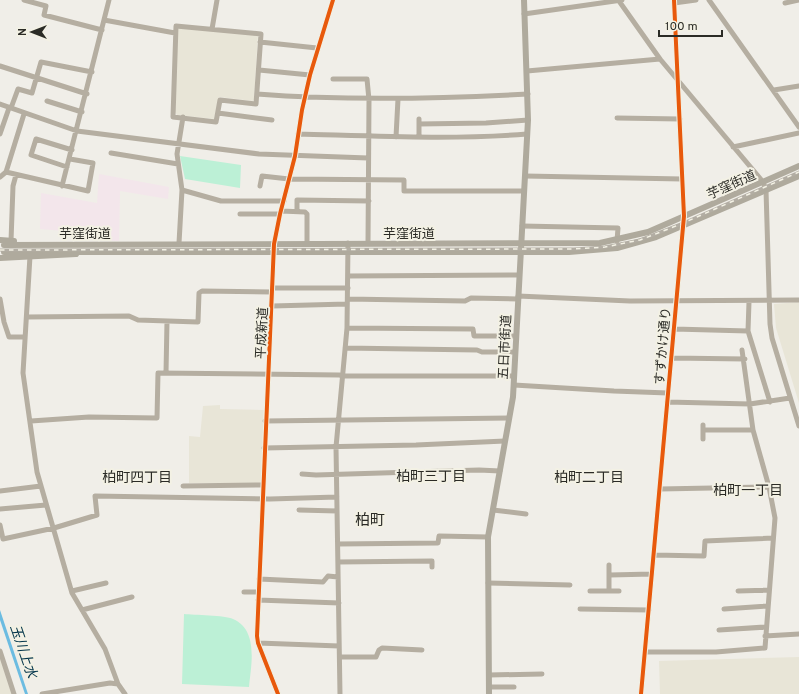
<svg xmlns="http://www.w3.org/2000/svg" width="799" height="694" viewBox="0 0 799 694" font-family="Overpass,'Noto Sans JP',sans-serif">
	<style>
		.industrial { fill: #f3e6eb }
		.built { fill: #e8e5d7 }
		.green { fill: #bcf0d6 }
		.water { fill: #6cbce1 }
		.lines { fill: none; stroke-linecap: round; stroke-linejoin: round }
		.minor { stroke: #b5aea1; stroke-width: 5 }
		.major { stroke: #afaa9d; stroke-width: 6 }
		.rail-casing { stroke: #b3aea4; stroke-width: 3 }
		.rail { stroke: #f3f1e4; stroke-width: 1.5; stroke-dasharray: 4.5; stroke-linecap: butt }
		.cycleway-casing { stroke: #f3f1e4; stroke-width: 6 }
		.cycleway { stroke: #e8590c; stroke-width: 4 }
		.labels { text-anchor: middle; stroke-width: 4; stroke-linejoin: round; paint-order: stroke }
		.street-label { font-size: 13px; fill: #2b2b26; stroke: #f3f1e4 }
		.neighbourhood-label { font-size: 14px; fill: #2b2b26; stroke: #f3f1e4 }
		.water-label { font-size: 14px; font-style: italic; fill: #02344a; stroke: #f3f1e4 }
		.quarter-label { font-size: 15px; fill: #2b2b26; stroke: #f3f1e4 }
	</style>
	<rect width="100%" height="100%" fill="#f0eee8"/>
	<path class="industrial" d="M99,174L169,187L168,199L120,191L119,241L75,238V232L40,229L41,193L97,203Z"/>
	<path class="built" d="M177,28L258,35L254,100L253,101L219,97L214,119L177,115L175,112Z
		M799,302V403L776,328L774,304Z
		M220,405V409L264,410L261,483H189V436L200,437L203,406Z
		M0,654L14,694H0Z
		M799,657V694H660L659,661Z"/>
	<path class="green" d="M180,156L241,165L240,188L185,179Z
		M184,614C194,615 225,615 233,619C259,630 251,666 249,687L182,684Z"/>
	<path class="water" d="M0,610L28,694H25L0,620Z"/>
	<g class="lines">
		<path class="minor" d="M24,0L46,6L44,15L102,30
			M709,0L799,127
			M674,3L696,0
			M785,3L799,0
			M524,14L622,0
			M104,20L175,33
			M176,26L261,34L256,104L220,100L216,122L173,117Z
			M212,29L217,0
			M260,42L317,48
			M660,59L763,182L766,190L770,324L772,338L799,426
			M0,66L87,94
			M259,70L310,75
			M527,71L660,59L619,1
			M333,79H367L369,100L368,243
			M774,90L799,86
			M257,94C348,101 437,99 528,94
			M47,101L82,112
			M0,104L77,131L259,154L368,158
			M11,108L18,89L32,93L41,62L92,72
			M218,113L272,120
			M617,118L680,119
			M419,119V137
			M419,124L486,123L528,120
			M0,134L9,108
			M298,134C374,136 451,140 527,134
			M396,137L398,99
			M733,147L799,133
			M111,153L178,164
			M67,167L31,155L36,139L72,150
			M6,172L88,191L93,163L70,159
			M525,176L682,179
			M0,177L6,172L24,114
			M62,186L109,0
			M260,186L262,176L289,179L404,180V191H524
			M182,190L221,201H284
			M281,211L305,212L307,214V243
			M297,211V200L369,201
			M240,214H280
			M522,226L618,228L617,241
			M11,241L13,186L16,175
			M179,243L182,190L177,154L183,117
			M30,256L23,373L37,472L72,593L105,649L118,684L125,694
			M348,276L519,275
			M273,288H348
			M518,296L630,301L799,300
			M0,299L4,322L9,337H25
			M348,299L465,301L471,298L518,299
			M749,302L748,331L770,402
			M272,306L347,304
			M27,317L129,316L138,320L198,322L199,293L202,291L272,292
			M347,328L473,329L474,336H516
			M674,329L748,331
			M345,348L477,350L482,352H515
			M672,358L745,359
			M166,373L167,321
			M514,385L614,391L668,393
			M667,402L750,404L790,398
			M31,421L89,417L157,418L158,373L339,375L345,376H514
			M265,421L509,418
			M703,425V439
			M703,430H753
			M264,448L416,445L505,441
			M302,474L316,475L479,470L500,471
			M183,486L263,485
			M660,489L769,487
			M0,491L41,486
			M0,509L46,505
			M299,510L337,511
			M493,510L526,514
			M0,525L3,539L54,528L97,515L95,496L270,499L337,497
			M338,544L438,543L439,536L488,537
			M654,555L704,556L705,541L773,538
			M338,562L432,561V567
			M610,575L652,574
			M259,579L323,582L328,576L338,577
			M488,583L570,585
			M72,591L106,583
			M590,591H619
			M609,591V565
			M738,591L769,590
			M244,592H258
			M258,600L339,603
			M580,609L649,610
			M724,609L767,606
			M82,610L132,597
			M719,630L766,627
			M765,636L799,634
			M258,643L339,646
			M0,651L14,694
			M645,652H716L765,648L775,518L769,487L753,430L742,350
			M340,657H376L379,650L382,648L422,650
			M489,675L542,674
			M489,687H514
			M42,694L110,683L118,684
			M278,694L258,643L257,636L274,244L280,214L295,156L302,110L310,75L333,0
			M340,694L336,447L347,328L348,243
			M641,694L684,216L674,0"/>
		<path class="major" d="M0,240L14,241
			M4,245L600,243L648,232L799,166
			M4,252H569L617,248L656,237L799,176
			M0,258L76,254
			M489,694L488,537L513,397L528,120L524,0"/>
		<defs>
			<path id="rail" d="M0,250L574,249L605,247L640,240L681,224L799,172"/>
		</defs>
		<use href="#rail" class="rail-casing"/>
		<use href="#rail" class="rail"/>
		<defs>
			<path id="cycleway" d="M278,694L258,643L257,636L274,244L280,214L295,156L302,110L310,75L333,0
				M641,694L684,216L674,0"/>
		</defs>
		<use href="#cycleway" class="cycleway-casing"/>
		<use href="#cycleway" class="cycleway"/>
	</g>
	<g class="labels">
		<g class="street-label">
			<text transform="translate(731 184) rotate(-24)" y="5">芋窪街道</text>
			<text x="85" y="238">芋窪街道</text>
			<text x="409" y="238">芋窪街道</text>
			<text transform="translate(261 333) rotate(-87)" y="5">平成新道</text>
			<text transform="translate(662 346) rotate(-85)" y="5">すずかけ通り</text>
			<text transform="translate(504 347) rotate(-87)" y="5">五日市街道</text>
		</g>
		<g class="neighbourhood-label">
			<text x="431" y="481">柏町三丁目</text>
			<text x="137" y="482">柏町四丁目</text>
			<text x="589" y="482">柏町二丁目</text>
			<text x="748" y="495">柏町一丁目</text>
		</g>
		<g class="water-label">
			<text transform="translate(24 651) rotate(71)" y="5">玉川上水</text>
		</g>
		<g class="quarter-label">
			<text x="370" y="525">柏町</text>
		</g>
	</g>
	<g transform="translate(32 32) rotate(270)" stroke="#f3f1e4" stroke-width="3" paint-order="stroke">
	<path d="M0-3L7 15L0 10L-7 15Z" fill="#2b2b26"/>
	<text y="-6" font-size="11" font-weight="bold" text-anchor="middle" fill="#2b2b26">N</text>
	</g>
	<path d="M659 30v6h63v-6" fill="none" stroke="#2b2b26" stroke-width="2"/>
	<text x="665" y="30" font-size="12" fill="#2b2b26" stroke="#f3f1e4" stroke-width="3" paint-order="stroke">100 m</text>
</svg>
